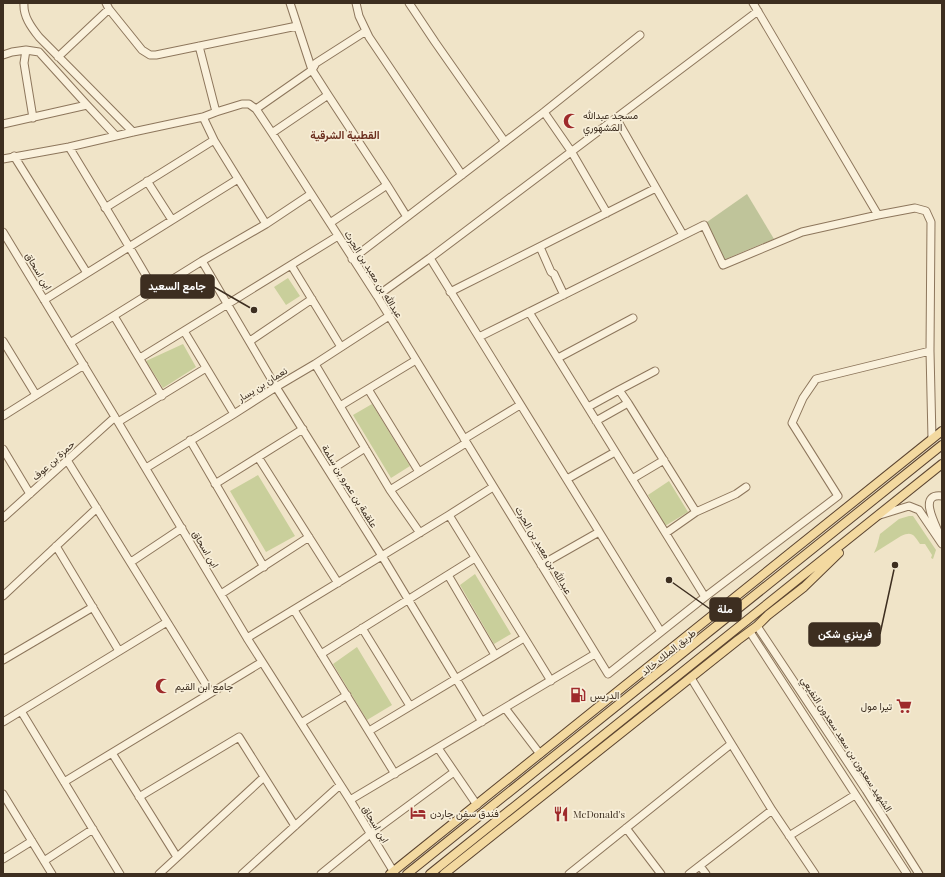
<svg xmlns="http://www.w3.org/2000/svg" width="945" height="877" viewBox="0 0 945 877" font-family="'Playfair Display',Vazirmatn,serif">
	<style>
		.green { fill: #c9cf9b }
		.cemetery { fill: #bfc49a }
		.lines { fill: none; stroke-linecap: round; stroke-linejoin: round }
		.minor-casing { stroke: #8d765c; stroke-width: 9 }
		.major-casing { stroke: #5b4430; stroke-width: 10 }
		.minor { stroke: #faf1dc; stroke-width: 7 }
		.major { stroke: #f3d9a0; stroke-width: 8 }
		.labels { text-anchor: middle; stroke-width: 3.5; stroke-linejoin: round; paint-order: stroke }
		.poi-label { font-size: 10px; fill: #3d2e20; stroke: #f7eed8; text-anchor: start }
		.street-label { font-size: 10px; fill: #3d2e20; stroke: #f7eed8 }
		.neighbourhood-label { font-size: 11px; font-weight: bold; fill: #6b2e1e; stroke: #f7eed8 }
		.leader { fill: none; stroke: #3d2e20; stroke-width: 1.5 }
		.callout-dot { fill: #3d2e20; stroke: #f7eed8; stroke-width: 1.5 }
		.callout { fill: #3d2e20; stroke: #3d2e20; stroke-width: 1.5 }
		.callout-label { font-size: 11px; text-anchor: middle; font-weight: bold; fill: #fff }
	</style>
	<rect width="100%" height="100%" fill="#f0e4c8"/>
	<path class="green" d="M288,278L300,296L286,305L274,287Z
		M183,344L196,367L163,388L146,361Z
		M372,404L410,466L391,478L353,415Z
		M258,475L295,536L266,552L230,491Z
		M669,481L688,512L665,526L648,495Z
		M909,516H913L936,550L933,559L931,558L932,555L925,544H920C914,535 912,531 901,536L874,553L877,546L880,534L899,519Z
		M475,574L511,634L494,644L460,585Z
		M357,647L392,705L367,720L333,664Z"/>
	<path class="cemetery" d="M747,194L774,239L723,260L707,222Z"/>
	<g class="lines">
		<defs>
			<path id="minor" d="M24,3C23,16 31,27 39,37L133,132
				M106,3L109,9L142,50L150,55H156L297,26
				M290,3L312,70L328,95L387,185L407,217
				M356,3L359,16L369,37L462,175
				M409,3L435,42L505,142
				M753,3L878,215
				M199,46L216,112
				M26,50L24,63L33,118
				M3,55L12,52L26,50L39,52L87,105L116,136
				M58,57L109,9
				M256,109L312,70L316,63L366,31
				M544,112L571,151L607,213
				M203,117L214,140L266,224
				M616,118L683,235
				M3,124L87,105
				M272,133L328,95
				M69,147C98,195 127,242 155,291
				M14,156L87,273
				M3,159L69,147L133,132L203,117L216,112L242,104H249L256,109L272,133L377,296L608,674L705,597L838,496L792,423L803,398L816,379L930,351L932,439
				M147,181L172,220
				M105,208L214,140
				M330,223L387,185
				M3,232L118,422L247,638L350,800L395,874
				M540,247L551,272L554,274L564,295
				M430,258L661,632
				M352,259L544,112L640,35
				M202,261L276,387L382,556L482,722
				M291,265L341,347
				M450,292L656,188
				M377,296L430,258L758,11
				M44,300L238,179
				M529,312L705,597
				M114,316L162,396
				M184,331L234,414
				M479,337L704,225L723,265L802,232L878,215L915,208L926,211L931,222L930,351
				M3,341L36,395
				M250,341L312,299
				M70,343L202,261L266,224L311,194
				M140,358L338,236
				M558,358L633,318
				M315,364L390,490L420,533
				M655,371L619,390L628,403L696,512
				M368,389L419,472
				M340,406L416,360
				M588,407L619,390
				M3,416L84,365
				M596,421L628,403
				M118,422L206,368
				M464,439L520,405
				M190,440L264,567
				M3,449L30,494
				M258,457L338,583
				M67,460L211,693
				M146,468L234,414L276,387L315,364L389,316
				M329,471L365,448
				M567,479L615,452
				M632,479L664,460
				M215,484L303,429
				M390,490L466,443
				M449,515L551,681
				M880,515L909,506L919,510L942,544
				M3,518L115,417
				M666,533L696,512L736,494L746,487
				M940,536C936,525 917,493 942,496
				M56,546L119,651
				M131,562L182,528
				M541,565L599,532
				M448,575L495,655
				M221,594L309,537
				M3,596L97,508
				M294,610L395,774
				M757,626L866,790L919,874
				M362,628L410,706
				M750,632L907,874
				M247,638L449,515L493,487
				M321,654L475,558
				M3,660L93,607
				M691,678L772,810L815,874
				M505,708L540,754
				M21,711L120,874
				M3,722L167,622
				M301,723L347,695
				M369,731L524,638
				M438,748L477,805
				M112,753L177,857
				M64,782L262,662
				M3,794L52,874
				M139,797L239,737L295,826
				M350,800L595,654
				M626,828L661,874
				M789,836L855,795
				M3,859L32,841
				M44,861L93,829
				M700,866L706,874
				M159,874L264,777
				M242,874L340,785
				M321,874L370,834L454,772
				M569,874L731,744
				M689,874L772,810"/>
			<path id="major" d="M390,874L942,431
				M407,874L942,445
				M430,874L942,464
				M444,874L738,640L757,626L768,615L804,587L839,553"/>
		</defs>
		<use href="#minor" class="minor-casing"/>
		<use href="#major" class="major-casing"/>
		<use href="#minor" class="minor"/>
		<use href="#major" class="major"/>
	</g>
	<defs>
		<symbol id="mosque-bare" viewBox="-9 -9 18 18"><path d="M3.5-4.9A6 6 0 1 0 3.5 4.9A5 5 0 1 1 3.5-4.9Z" fill="#9e2a2b" stroke="#f7eed8" stroke-width="2.5" paint-order="stroke"/></symbol>
		<symbol id="fuel-bare" viewBox="-9 -9 18 18"><path d="M-5.5-6h7V0h2V4h1.3V-2.5L3-4.5l.8-.8L6-3V5H2.5V1h-1V6h-7ZM-4.2-4.7v3.2H.2V-4.7Z" fill="#9e2a2b" stroke="#f7eed8" stroke-width="2.5" paint-order="stroke"/></symbol>
		<symbol id="supermarket-bare" viewBox="-9 -9 18 18"><path d="M-6-5.5h2.5l.6 2H6L4.5 2H-2.5L-4.4-4H-6ZM-1.5 3.2a1.3 1.3 0 1 0 .1 0ZM3 3.2a1.3 1.3 0 1 0 .1 0Z" fill="#9e2a2b" stroke="#f7eed8" stroke-width="2.5" paint-order="stroke"/></symbol>
		<symbol id="hotel-bare" viewBox="-9 -9 18 18"><path d="M-6-4.5h1.5V1H6V5H4.5V3h-9V5H-6ZM-4 0a1.8 1.8 0 1 1 3.6 0ZM.5 0V-2.5h3Q6-2.5 6 0Z" fill="#9e2a2b" stroke="#f7eed8" stroke-width="2.5" paint-order="stroke"/></symbol>
		<symbol id="restaurant-bare" viewBox="-9 -9 18 18"><path d="M-5-6h1v4h1v-4h1v4h1v-4h1v5L-1.5 .5V6h-2V.5L-5-1ZM5-6V6H3V1.5H1.5Q1.5-4 5-6Z" fill="#9e2a2b" stroke="#f7eed8" stroke-width="2.5" paint-order="stroke"/></symbol>
	</defs>
	<g fill-rule="evenodd">
		<use href="#mosque-bare" x="560" y="110" width="22" height="22"/>
		<use href="#mosque-bare" x="152" y="675" width="22" height="22"/>
		<use href="#fuel-bare" x="567" y="684" width="22" height="22"/>
		<use href="#supermarket-bare" x="893" y="695" width="22" height="22"/>
		<use href="#hotel-bare" x="407" y="802" width="22" height="22"/>
		<use href="#restaurant-bare" x="550" y="803" width="22" height="22"/>
	</g>
	<g class="labels">
		<g class="poi-label">
			<text x="583" y="119">مسجد عبدالله<tspan x="583" dy="12">المشهوري</tspan></text>
			<text x="175" y="690">جامع ابن القيم</text>
			<text x="590" y="699">الدريس</text>
			<text x="892" y="710" text-anchor="end">تيرا مول</text>
			<text x="430" y="817">فندق سفن جاردن</text>
			<text x="573" y="818">McDonald's</text>
		</g>
		<g class="street-label">
			<text transform="translate(39 271) rotate(59)" y="4">ابن اسحاق</text>
			<text transform="translate(374 274) rotate(58)" y="4">عبدالله بن معبد بن الحرث</text>
			<text transform="translate(262 384) rotate(-32)" y="4">نعمان بن يسار</text>
			<text transform="translate(53 460) rotate(-42)" y="4">حمزة بن عوف</text>
			<text transform="translate(350 486) rotate(58)" y="4">علقمة بن عمرو بن سلمة</text>
			<text transform="translate(206 549) rotate(59)" y="4">ابن اسحاق</text>
			<text transform="translate(544 550) rotate(59)" y="4">عبدالله بن معبد بن الحرث</text>
			<text transform="translate(668 652) rotate(-39)" y="4">طريق الملك خالد</text>
			<text transform="translate(847 744) rotate(57)" y="4">الشهيد سعدون بن سعد سعدون النفيعي</text>
			<text transform="translate(376 824) rotate(59)" y="4">ابن اسحاق</text>
		</g>
		<g class="neighbourhood-label">
			<text x="345" y="139">القطبية الشرقية</text>
		</g>
	</g>
	<path class="leader" d="M254 310L214 287M669 580L710 609M895 565L880 634"/>
	<g class="callout-dot">
		<circle cx="254" cy="310" r="4"/>
		<circle cx="669" cy="580" r="4"/>
		<circle cx="895" cy="565" r="4"/>
	</g>
	<g class="callout">
		<rect x="141" y="275" width="73" height="23" rx="4"/>
		<rect x="710" y="598" width="31" height="23" rx="4"/>
		<rect x="809" y="623" width="71" height="23" rx="4"/>
	</g>
	<g class="callout-label">
		<text x="177" y="290">جامع السعيد</text>
		<text x="725" y="613">ملة</text>
		<text x="845" y="638">فرينزي شكن</text>
	</g>
	<rect width="945" height="877" fill="none" stroke="#3d2e20" stroke-width="8"/>
</svg>
